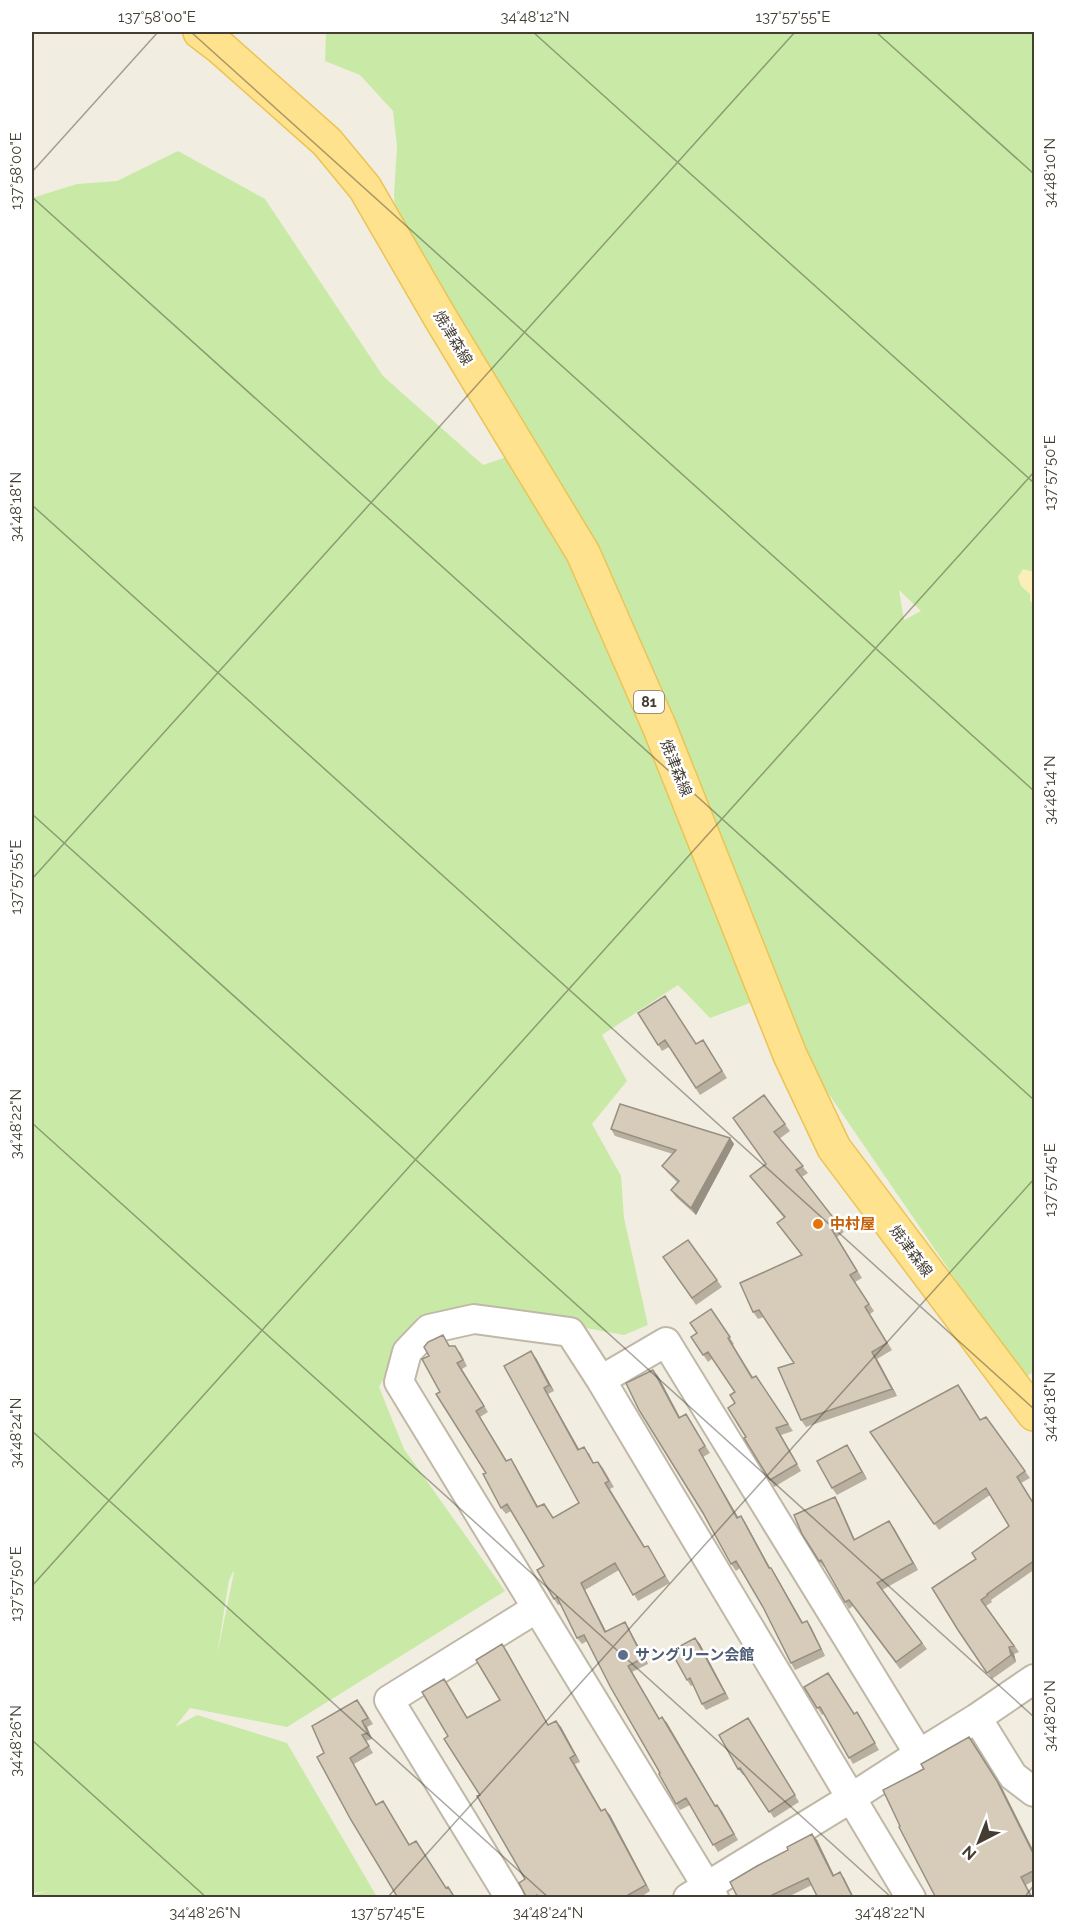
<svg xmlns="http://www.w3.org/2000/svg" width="1066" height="1929" viewBox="0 0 1066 1929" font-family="Raleway,'Noto Sans JP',sans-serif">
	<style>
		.green { fill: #c9eaa6; fill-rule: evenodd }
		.sand { fill: #fbefb8 }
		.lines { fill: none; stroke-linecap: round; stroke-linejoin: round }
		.minor-casing { stroke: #c0b8a6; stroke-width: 32 }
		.major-casing { stroke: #ecc355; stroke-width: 36 }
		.minor { stroke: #fff; stroke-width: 28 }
		.major { stroke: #ffe28d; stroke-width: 33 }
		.wall { fill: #b9af9f }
		.shaded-wall { fill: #968f82 }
		.building { fill: #d7ccb9; stroke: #968f82; stroke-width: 1.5 }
		.ticks { fill: none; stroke: #433d32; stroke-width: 1.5; stroke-opacity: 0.45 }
		.food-dot { fill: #e8710a; stroke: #fff; stroke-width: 2 }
		.service-dot { fill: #5c6f8a; stroke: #fff; stroke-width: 2 }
		.labels { text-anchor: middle; stroke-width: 5; stroke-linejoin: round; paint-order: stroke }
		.shield { fill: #fff; stroke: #7b7770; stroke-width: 1.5 }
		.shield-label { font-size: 14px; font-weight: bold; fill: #433d32 }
		.street-label { font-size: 15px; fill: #433d32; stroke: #fff }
		.food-label { font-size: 15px; font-weight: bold; fill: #c56008; stroke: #fff; text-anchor: start }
		.service-label { font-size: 15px; font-weight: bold; fill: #4e5e75; stroke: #fff; text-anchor: start }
		.neatline { fill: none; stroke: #433d32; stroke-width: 2 }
		.ticks-label { font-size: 15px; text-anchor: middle; fill: #433d32 }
	</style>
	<rect width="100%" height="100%" fill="#f2ede1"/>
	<path class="green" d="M326,32H1034V1372L1023,1378L815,1074L758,1000L710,1018L678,985L602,1035L627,1081L592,1124L621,1176L624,1218L648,1325L624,1335L489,1310L418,1317L379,1387L404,1449L505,1591L287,1727L190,1708L175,1727L197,1715L287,1743L377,1897H32V1895L48,1891L32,1893V198L77,184L117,181L178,151L265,199L383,376L483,465L518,453L398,244L394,195L397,146L393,111L360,75L325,61ZM899,590L921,611L904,620ZM233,1572H234L217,1655L229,1580Z"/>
	<path class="sand" d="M1023,569L1034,572V606L1030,600V594L1021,586L1018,577Z"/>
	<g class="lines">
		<defs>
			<path id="minor" d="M601,1380L666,1342L919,1754
				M977,1718L1013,1776L1034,1792
				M510,1898L389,1700L537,1608
				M688,1898L851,1798L919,1754L977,1718L1034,1679
				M714,1898L399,1382L407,1352L429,1329L474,1319L570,1332L601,1380L911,1898"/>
			<path id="major" d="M200,32L221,48L327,142L365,188L441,319L583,553L659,726L790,1055L834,1148L1034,1414"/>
		</defs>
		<use href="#minor" class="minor-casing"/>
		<use href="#major" class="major-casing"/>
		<use href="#minor" class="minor"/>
		<use href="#major" class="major"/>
	</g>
	<path class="wall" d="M638,1013L696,1044L703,1040L727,1078L700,1095L669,1047L662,1051Z
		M764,1095L790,1131L779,1139L808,1173L802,1177L844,1232L837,1237L862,1278L855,1282L874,1311L870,1314L892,1350L877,1359L897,1396L806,1427L801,1420L794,1363L764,1317L758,1319L753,1312L801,1255L784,1218L750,1176L766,1164Z
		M611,1129L730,1138L734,1144L696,1215L676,1197L671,1190L678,1183L667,1172L662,1166L673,1154L615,1136Z
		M688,1240L722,1287L696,1305L663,1257Z
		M711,1309L734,1344L733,1345L753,1377L756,1376L793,1431L781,1435L801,1471L774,1487L770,1480L746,1437L735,1403V1392L713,1358L708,1362L691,1337L697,1333Z
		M447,1342L450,1346L460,1352L467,1366L462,1369L488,1412L480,1417L507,1461L515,1465L538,1507L553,1518L579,1503L504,1366L536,1358L554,1391L548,1394L579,1450L589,1453L594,1463L598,1462L603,1468L614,1487L610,1489L645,1547L648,1546L670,1583L638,1601L619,1570L585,1590L606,1632L629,1629L648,1664L632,1672L659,1719L667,1723L715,1806L717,1805L722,1811L738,1840L718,1852L690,1805L680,1810L676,1804L660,1773L587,1641L582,1644L577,1638L561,1604L558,1605L554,1599L544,1566L511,1511L506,1514L501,1508L486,1473L440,1392L429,1356Z
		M653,1370L658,1376L680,1418L690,1421L710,1453L703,1457L738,1517L745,1522L770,1568H771L775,1574L803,1623L807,1621L811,1627L825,1656L795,1670L791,1663L763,1607L740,1568L736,1571L731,1564Z
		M986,1417L1030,1478L1021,1483L1035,1505V1569L991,1600L992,1602L986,1606L1019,1652L1014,1654L1016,1662L992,1679L958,1630L976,1559L1009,1526L990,1495L939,1530L870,1432L981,1420Z
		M851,1451L867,1479L837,1495L832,1488Z
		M835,1497L839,1504L855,1540L894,1528L918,1570L882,1590L927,1649L900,1669L853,1606L849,1609L825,1567H824L819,1561Z
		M695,1638L700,1644L729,1699L706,1710L702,1704L693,1685L691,1686L687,1680Z
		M502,1644L548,1725L556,1721L561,1727L580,1762L575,1764L602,1811L610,1815L650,1891L639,1898H527L525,1879L448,1736L449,1686L467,1717L500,1700Z
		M804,1687L854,1714L857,1712L879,1750L853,1764L824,1714L822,1715Z
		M362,1706L373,1724L367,1727L372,1739L366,1741L373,1753L354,1764L377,1805L383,1801L410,1845L446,1888L456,1898H398L324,1753Z
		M753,1725L799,1802L774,1818L745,1775H743L738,1769Z
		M974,1744L1002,1788L1035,1854V1880L1026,1885L1033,1898H936L900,1826Z
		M817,1840L834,1875L844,1878L854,1898H818L812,1885L786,1898H738L788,1850Z"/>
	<path class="shaded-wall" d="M730,1138L734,1144L696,1215L691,1208Z
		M531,1351L536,1358L554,1391L549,1385Z
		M872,1352L877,1359L897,1396L892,1389Z
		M653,1370L658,1376L684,1425L679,1418Z
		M544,1388L548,1394L583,1456L578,1450Z
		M847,1445L851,1451L867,1479L862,1472Z
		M699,1450L703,1457L742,1524L737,1518Z
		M511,1459L515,1465L542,1514L537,1507Z
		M835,1497L839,1504L858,1547L854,1540Z
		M741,1516L745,1522L774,1575L769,1568Z
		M889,1521L894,1528L918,1570L913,1563Z
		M771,1568L775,1574L807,1630L802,1623Z
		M581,1583L585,1590L610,1639L605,1632Z
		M807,1621L811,1627L825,1656L821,1649Z
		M625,1622L629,1629L648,1664L643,1658Z
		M695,1638L700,1644L729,1699L725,1693Z
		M502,1644L507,1651L552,1732L548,1725Z
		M1009,1647L1014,1654L1016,1662L1011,1655Z
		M628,1666L632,1672L663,1725L659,1719Z
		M662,1717L667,1723L719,1812L715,1806Z
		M362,1721L367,1727L372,1739L368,1733Z
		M556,1721L561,1727L580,1762L575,1755Z
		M974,1744L1002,1788L1035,1854V1857Z
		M605,1809L610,1815L650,1891L646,1885Z
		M812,1834L817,1840L837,1882L833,1876Z
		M840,1872L844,1878L854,1898H853Z"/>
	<path class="building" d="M665,996L696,1044L703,1040L722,1071L696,1088L665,1040L658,1045L638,1013Z
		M764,1095L785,1124L774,1132L803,1166L796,1170L839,1225L832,1230L857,1271L850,1275L869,1304L865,1307L887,1343L872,1352L892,1389L801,1420L778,1368L794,1363L759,1310L753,1312L740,1283L802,1255L777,1223L785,1217L750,1176L766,1164L733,1118Z
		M620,1104L730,1138L691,1208L671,1190L679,1181L662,1166L676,1150L611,1129Z
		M688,1240L717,1280L692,1298L663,1257Z
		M711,1309L730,1337L728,1338L752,1378L756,1376L788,1424L776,1428L797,1464L770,1480L744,1438L746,1437L728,1408L735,1403L730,1395L735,1392L708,1352L703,1355L691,1337L697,1333L690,1323Z
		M443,1335L449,1346H455L463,1360L457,1363L484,1406L476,1411L506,1461L511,1459L537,1507L544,1504L553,1518L579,1503L504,1366L531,1351L549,1385L544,1388L578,1450L584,1447L593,1463L598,1462L609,1481L605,1483L644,1547L648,1546L665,1576L633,1595L615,1563L581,1583L605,1632L625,1622L643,1658L628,1666L659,1719L662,1717L715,1806L717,1805L734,1834L713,1845L686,1798L676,1804L659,1774L660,1773L611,1688L584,1635L577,1638L557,1597L554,1599L537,1570L544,1566L507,1504L501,1508L483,1474L486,1473L436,1394L440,1392L422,1359L429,1356L424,1347L428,1342Z
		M653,1370L679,1418L686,1414L705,1446L699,1450L737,1518L741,1516L769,1568H771L802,1623L807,1621L821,1649L791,1663L763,1607L736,1561L731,1564L703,1513L639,1410L626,1383Z
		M958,1385L980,1420L986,1417L1025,1471L1017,1477L1035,1506V1560L987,1594L988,1595L981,1600L1014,1646L1009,1647L1011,1655L987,1673L958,1630L932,1588L976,1559L972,1553L1009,1526L986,1488L934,1524L870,1432Z
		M847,1445L862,1472L832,1488L817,1461Z
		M835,1497L854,1540L889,1521L913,1563L877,1583L922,1643L896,1662L849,1600L845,1602L821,1560L819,1561L802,1534L794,1515Z
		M695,1638L725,1693L702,1704L690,1678L687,1680L671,1651Z
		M502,1644L548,1725L556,1721L575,1755L570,1758L601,1811L605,1809L646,1885L623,1898H539L537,1895L532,1898H527L519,1883L525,1879L477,1796L480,1795L444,1739L448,1736L422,1692L444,1679L467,1718L500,1700L476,1660Z
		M828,1673L854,1714L857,1712L875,1743L849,1758L820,1707L817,1708L804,1687Z
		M357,1700L368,1718L362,1721L368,1733L362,1735L369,1746L350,1758L376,1805L383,1801L409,1845L416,1841L446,1888L448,1887L455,1898H398L351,1820L317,1757L324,1753L312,1726Z
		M748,1718L795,1795L769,1812L740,1768L738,1769L719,1735Z
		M969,1737L997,1781L1035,1857V1870L1021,1877L1032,1898H936L899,1827L900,1826L883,1790L924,1769L921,1764Z
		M812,1834L833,1876L840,1872L853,1898H818L808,1878L772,1895L774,1898H738L730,1882L757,1866L788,1850L787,1847Z"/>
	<path class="ticks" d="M191,32L1034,791M533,32L1034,483M876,32L1034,174M32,172L158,32M32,197L1034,1100M32,505L1034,1409M32,814L1034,1717M32,879L795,32M32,1123L892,1898M32,1431L549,1898M32,1586L1034,472M32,1740L207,1898M387,1898L1034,1179M1024,1898L1034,1885"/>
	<circle class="food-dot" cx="818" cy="1224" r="6"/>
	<circle class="service-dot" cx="623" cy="1655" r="6"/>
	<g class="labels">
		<rect class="shield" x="634" y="691" width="30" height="22" rx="4.5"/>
		<g class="shield-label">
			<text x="649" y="707">81</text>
		</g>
		<g class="street-label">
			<text transform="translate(453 338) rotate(59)" y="5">焼津森線</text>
			<text transform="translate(676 768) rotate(68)" y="5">焼津森線</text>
			<text transform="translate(911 1251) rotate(53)" y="5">焼津森線</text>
		</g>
		<g class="food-label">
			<text x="830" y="1229">中村屋</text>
		</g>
		<g class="service-label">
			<text x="635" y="1660">サングリーン会館</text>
		</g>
	</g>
	<rect width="1066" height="1929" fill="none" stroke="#ffffff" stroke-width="66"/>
	<g transform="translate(979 1842) rotate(222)" stroke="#ffffff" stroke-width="4.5" paint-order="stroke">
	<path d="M0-4.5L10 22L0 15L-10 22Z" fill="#433d32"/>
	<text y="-9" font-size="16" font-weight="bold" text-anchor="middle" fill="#433d32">N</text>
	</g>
	<rect x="33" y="33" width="1000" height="1863" class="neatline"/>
	<g class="ticks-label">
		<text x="157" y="22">137°58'00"E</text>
		<text x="535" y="22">34°48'12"N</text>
		<text x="793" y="22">137°57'55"E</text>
		<text transform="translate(16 171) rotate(-90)" y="5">137°58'00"E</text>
		<text transform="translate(1050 173) rotate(-90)" y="5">34°48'10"N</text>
		<text transform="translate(1050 473) rotate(-90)" y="5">137°57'50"E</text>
		<text transform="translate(16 507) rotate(-90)" y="5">34°48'18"N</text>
		<text transform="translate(1050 790) rotate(-90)" y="5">34°48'14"N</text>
		<text transform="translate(16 877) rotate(-90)" y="5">137°57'55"E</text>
		<text transform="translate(16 1124) rotate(-90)" y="5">34°48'22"N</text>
		<text transform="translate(1050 1180) rotate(-90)" y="5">137°57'45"E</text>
		<text transform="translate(1050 1407) rotate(-90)" y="5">34°48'18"N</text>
		<text transform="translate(16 1433) rotate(-90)" y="5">34°48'24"N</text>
		<text transform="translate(16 1584) rotate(-90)" y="5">137°57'50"E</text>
		<text transform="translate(1050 1716) rotate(-90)" y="5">34°48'20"N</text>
		<text transform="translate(16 1741) rotate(-90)" y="5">34°48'26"N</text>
		<text x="205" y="1918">34°48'26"N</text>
		<text x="388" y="1918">137°57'45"E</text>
		<text x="548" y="1918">34°48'24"N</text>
		<text x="890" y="1918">34°48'22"N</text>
	</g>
</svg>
